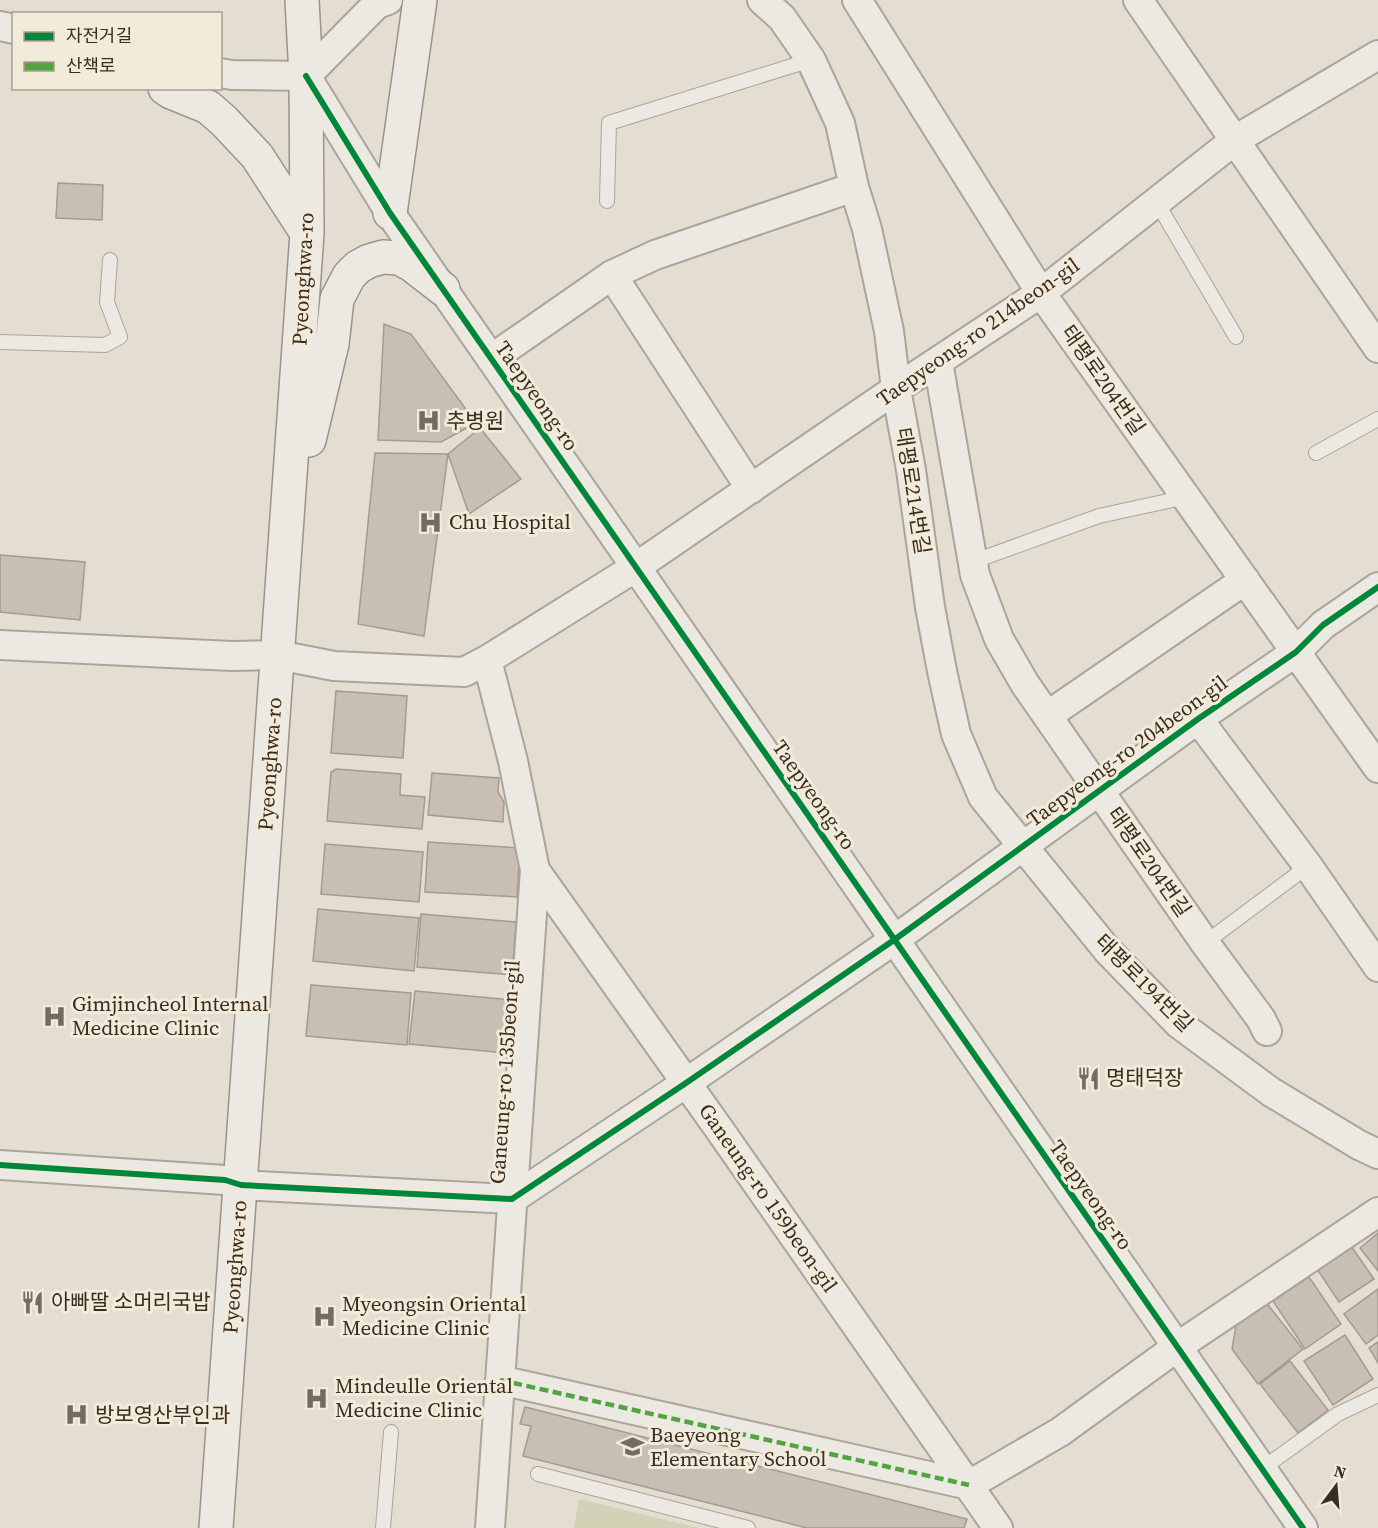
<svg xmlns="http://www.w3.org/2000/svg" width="1378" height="1528" viewBox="0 0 1378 1528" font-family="'Source Serif 4','Noto Sans KR',serif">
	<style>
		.green { fill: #d3d2b6 }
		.building { fill: #c8beb3; stroke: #a59a91; stroke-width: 1.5 }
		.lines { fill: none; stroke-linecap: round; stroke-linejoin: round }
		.service-casing { stroke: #aaa49a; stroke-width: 16 }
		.minor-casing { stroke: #aaa49a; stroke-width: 32 }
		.secondary-casing { stroke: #9a938a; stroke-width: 36 }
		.service { stroke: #ece9e2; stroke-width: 14 }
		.minor { stroke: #ece9e2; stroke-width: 28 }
		.secondary { stroke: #ece9e2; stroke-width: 33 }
		.quiet { stroke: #53a441; stroke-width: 4.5; stroke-dasharray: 9 4.5; stroke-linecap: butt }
		.cycleway-casing { stroke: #f3ebda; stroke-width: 10 }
		.cycleway { stroke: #00873e; stroke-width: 6 }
		.labels { text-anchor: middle; stroke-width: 6; stroke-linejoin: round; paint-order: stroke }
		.street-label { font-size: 21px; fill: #392c22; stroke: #f3ebda }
		.poi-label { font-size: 21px; fill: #392c22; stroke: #f3ebda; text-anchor: start }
	</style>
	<rect width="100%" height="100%" fill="#e4ded2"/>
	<path class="green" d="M579,1499L699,1528H574Z"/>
	<path class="building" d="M58,183L103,185L102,220L56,218Z
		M384,324L411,334L476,423L441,442L378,440Z
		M480,428L521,479L469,514L448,454Z
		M375,453L448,454L424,636L358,624Z
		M0,555L85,562L80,620L0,612Z
		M336,691L407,696L403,758L331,753Z
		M336,769L401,774L400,795L425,797L422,829L327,821L331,772Z
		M432,773L499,778L498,792L504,802L503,822L428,815Z
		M428,842L520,848L517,897L425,892Z
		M325,844L423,852L419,902L321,894Z
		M318,909L419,918L414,971L313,961Z
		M421,914L516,922L512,975L417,967Z
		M311,985L411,993L407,1045L306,1036Z
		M415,991L512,1000L506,1053L409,1044Z
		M1378,1233V1271L1360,1248Z
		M1351,1246L1374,1279L1339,1302L1317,1269Z
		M1309,1277L1341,1324L1305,1349L1273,1301Z
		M1378,1289V1335L1366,1344L1344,1314Z
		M1264,1300L1303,1349L1258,1384L1232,1349L1237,1320Z
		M1345,1335L1373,1379L1333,1405L1304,1361Z
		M1378,1342V1363L1369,1348Z
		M1290,1361L1328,1410L1298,1433L1260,1384Z
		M525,1407L967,1519L964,1528H807L523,1456L531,1426L520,1424Z"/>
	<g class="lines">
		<defs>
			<path id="service" d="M607,201L609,123L811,60
				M1156,201L1236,337
				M0,342L105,345L120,337L107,302L110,260
				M1316,453L1378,419
				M972,562L1099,516L1186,497
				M1205,943L1308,866
				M1262,1469L1338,1414L1378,1395
				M538,1474L748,1528
				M383,1528L391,1432"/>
			<path id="minor" d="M762,0L782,18L811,60L840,123L854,187L867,229L889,331L896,389L911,470L930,607L942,671L956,734L983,797L1108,951L1179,1024L1271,1092L1359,1145L1378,1154
				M857,0L1041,293L1378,768
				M1138,0L1378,348
				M0,26L14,29
				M220,73L232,75L306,76
				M306,76L390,213L1303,1528
				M306,76L377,4L388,0
				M612,275L751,489
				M491,359L612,275L655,255L854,187
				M938,362L975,575L999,639L1025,684L1205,943L1261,1019L1267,1031
				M0,645L232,656L278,655L334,666L464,672L487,660L636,567L896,389L1041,293L1235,140L1378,55
				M487,660L513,761L535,870L719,1129L998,1528
				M1047,716L1245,580
				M1198,719L1308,866L1378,967
				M0,1165L225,1180L241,1185L512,1199L686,1083L894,940L1198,719L1296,652L1323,625L1378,587
				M500,1380L969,1485L1060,1432L1177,1347L1378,1212
				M490,1528L535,870"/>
			<path id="secondary" d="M165,88L171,92L208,107L224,121L257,156L307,233
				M390,213L420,0
				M309,440L332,344L337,299L349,276L358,267L369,261L383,257L399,258L412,265L443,289
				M216,1528L307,233L306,76L302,0"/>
		</defs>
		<use href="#service" class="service-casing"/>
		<use href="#minor" class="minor-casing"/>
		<use href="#secondary" class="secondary-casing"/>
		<use href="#service" class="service"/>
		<use href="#minor" class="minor"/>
		<use href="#secondary" class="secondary"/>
		<path class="quiet" d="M500,1380L969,1485"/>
		<defs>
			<path id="cycleway" d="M306,76L390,213L1303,1528
				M0,1165L225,1180L241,1185L512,1199L686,1083L894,940L1198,719L1296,652L1323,625L1378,587"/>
		</defs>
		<use href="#cycleway" class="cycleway-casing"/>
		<use href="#cycleway" class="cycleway"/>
	</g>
	<defs>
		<symbol id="hospital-bare" viewBox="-9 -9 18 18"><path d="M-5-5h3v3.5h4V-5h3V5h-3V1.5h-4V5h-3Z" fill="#756a60" stroke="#f3ebda" stroke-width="2.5" paint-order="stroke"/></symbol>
		<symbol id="restaurant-bare" viewBox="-9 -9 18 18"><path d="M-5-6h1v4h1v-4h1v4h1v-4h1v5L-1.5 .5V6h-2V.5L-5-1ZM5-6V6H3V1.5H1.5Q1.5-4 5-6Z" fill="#756a60" stroke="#f3ebda" stroke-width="2.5" paint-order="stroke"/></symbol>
		<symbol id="school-bare" viewBox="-9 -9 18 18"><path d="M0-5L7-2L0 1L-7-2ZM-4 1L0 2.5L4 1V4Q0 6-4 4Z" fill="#756a60" stroke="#f3ebda" stroke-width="2.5" paint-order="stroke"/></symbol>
	</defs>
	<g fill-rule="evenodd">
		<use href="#hospital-bare" x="412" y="404" width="33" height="33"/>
		<use href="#hospital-bare" x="414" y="506" width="33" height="33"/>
		<use href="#hospital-bare" x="38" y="1000" width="33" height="33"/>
		<use href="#restaurant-bare" x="1072" y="1062" width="33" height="33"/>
		<use href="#restaurant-bare" x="16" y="1286" width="33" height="33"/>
		<use href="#hospital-bare" x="308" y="1300" width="33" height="33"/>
		<use href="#hospital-bare" x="300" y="1382" width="33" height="33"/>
		<use href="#hospital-bare" x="60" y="1398" width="33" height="33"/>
		<use href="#school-bare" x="616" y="1430" width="33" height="33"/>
	</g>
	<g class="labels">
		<g class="street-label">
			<text transform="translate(303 279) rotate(-87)" y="7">Pyeonghwa-ro</text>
			<text transform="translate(978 332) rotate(-35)" y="7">Taepyeong-ro 214beon-gil</text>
			<text transform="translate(1103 380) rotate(55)" y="7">태평로204번길</text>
			<text transform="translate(537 396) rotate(55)" y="7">Taepyeong-ro</text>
			<text transform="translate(913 491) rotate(81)" y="7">태평로214번길</text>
			<text transform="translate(1127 751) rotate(-36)" y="7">Taepyeong-ro 204beon-gil</text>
			<text transform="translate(270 764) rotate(-86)" y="7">Pyeonghwa-ro</text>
			<text transform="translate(814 795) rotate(55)" y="7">Taepyeong-ro</text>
			<text transform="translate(1149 862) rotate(55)" y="7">태평로204번길</text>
			<text transform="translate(1144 983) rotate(45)" y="7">태평로194번길</text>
			<text transform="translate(505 1072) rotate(-86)" y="7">Ganeung-ro 135beon-gil</text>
			<text transform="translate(1091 1195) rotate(55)" y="7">Taepyeong-ro</text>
			<text transform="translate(768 1198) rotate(55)" y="7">Ganeung-ro 159beon-gil</text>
			<text transform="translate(235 1267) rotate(-86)" y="7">Pyeonghwa-ro</text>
		</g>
		<g class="poi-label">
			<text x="446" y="428">추병원</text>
			<text x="449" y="529">Chu Hospital</text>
			<text x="72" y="1011">Gimjincheol Internal<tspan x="72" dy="24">Medicine Clinic</tspan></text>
			<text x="1106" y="1085">명태덕장</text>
			<text x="51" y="1309">아빠딸 소머리국밥</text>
			<text x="342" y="1311">Myeongsin Oriental<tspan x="342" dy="24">Medicine Clinic</tspan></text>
			<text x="335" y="1393">Mindeulle Oriental<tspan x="335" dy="24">Medicine Clinic</tspan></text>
			<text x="95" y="1422">방보영산부인과</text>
			<text x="650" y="1442">Baeyeong<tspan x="650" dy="24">Elementary School</tspan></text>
		</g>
	</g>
	<rect x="12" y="12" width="210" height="78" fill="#f3ebda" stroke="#a99f90" stroke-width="1.5"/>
	<rect x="24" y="32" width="30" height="9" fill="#00873e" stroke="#a99f90" stroke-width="1.5"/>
	<text x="66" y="42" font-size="18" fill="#392c22">자전거길</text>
	<rect x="24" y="62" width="30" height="9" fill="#53a441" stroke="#a99f90" stroke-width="1.5"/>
	<text x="66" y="72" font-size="18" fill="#392c22">산책로</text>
	<g transform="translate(1336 1486) rotate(16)" stroke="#f3ebda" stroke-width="4.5" paint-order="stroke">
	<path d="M0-4.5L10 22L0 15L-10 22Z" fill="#392c22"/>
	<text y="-9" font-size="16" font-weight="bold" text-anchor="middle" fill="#392c22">N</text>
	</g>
</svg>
